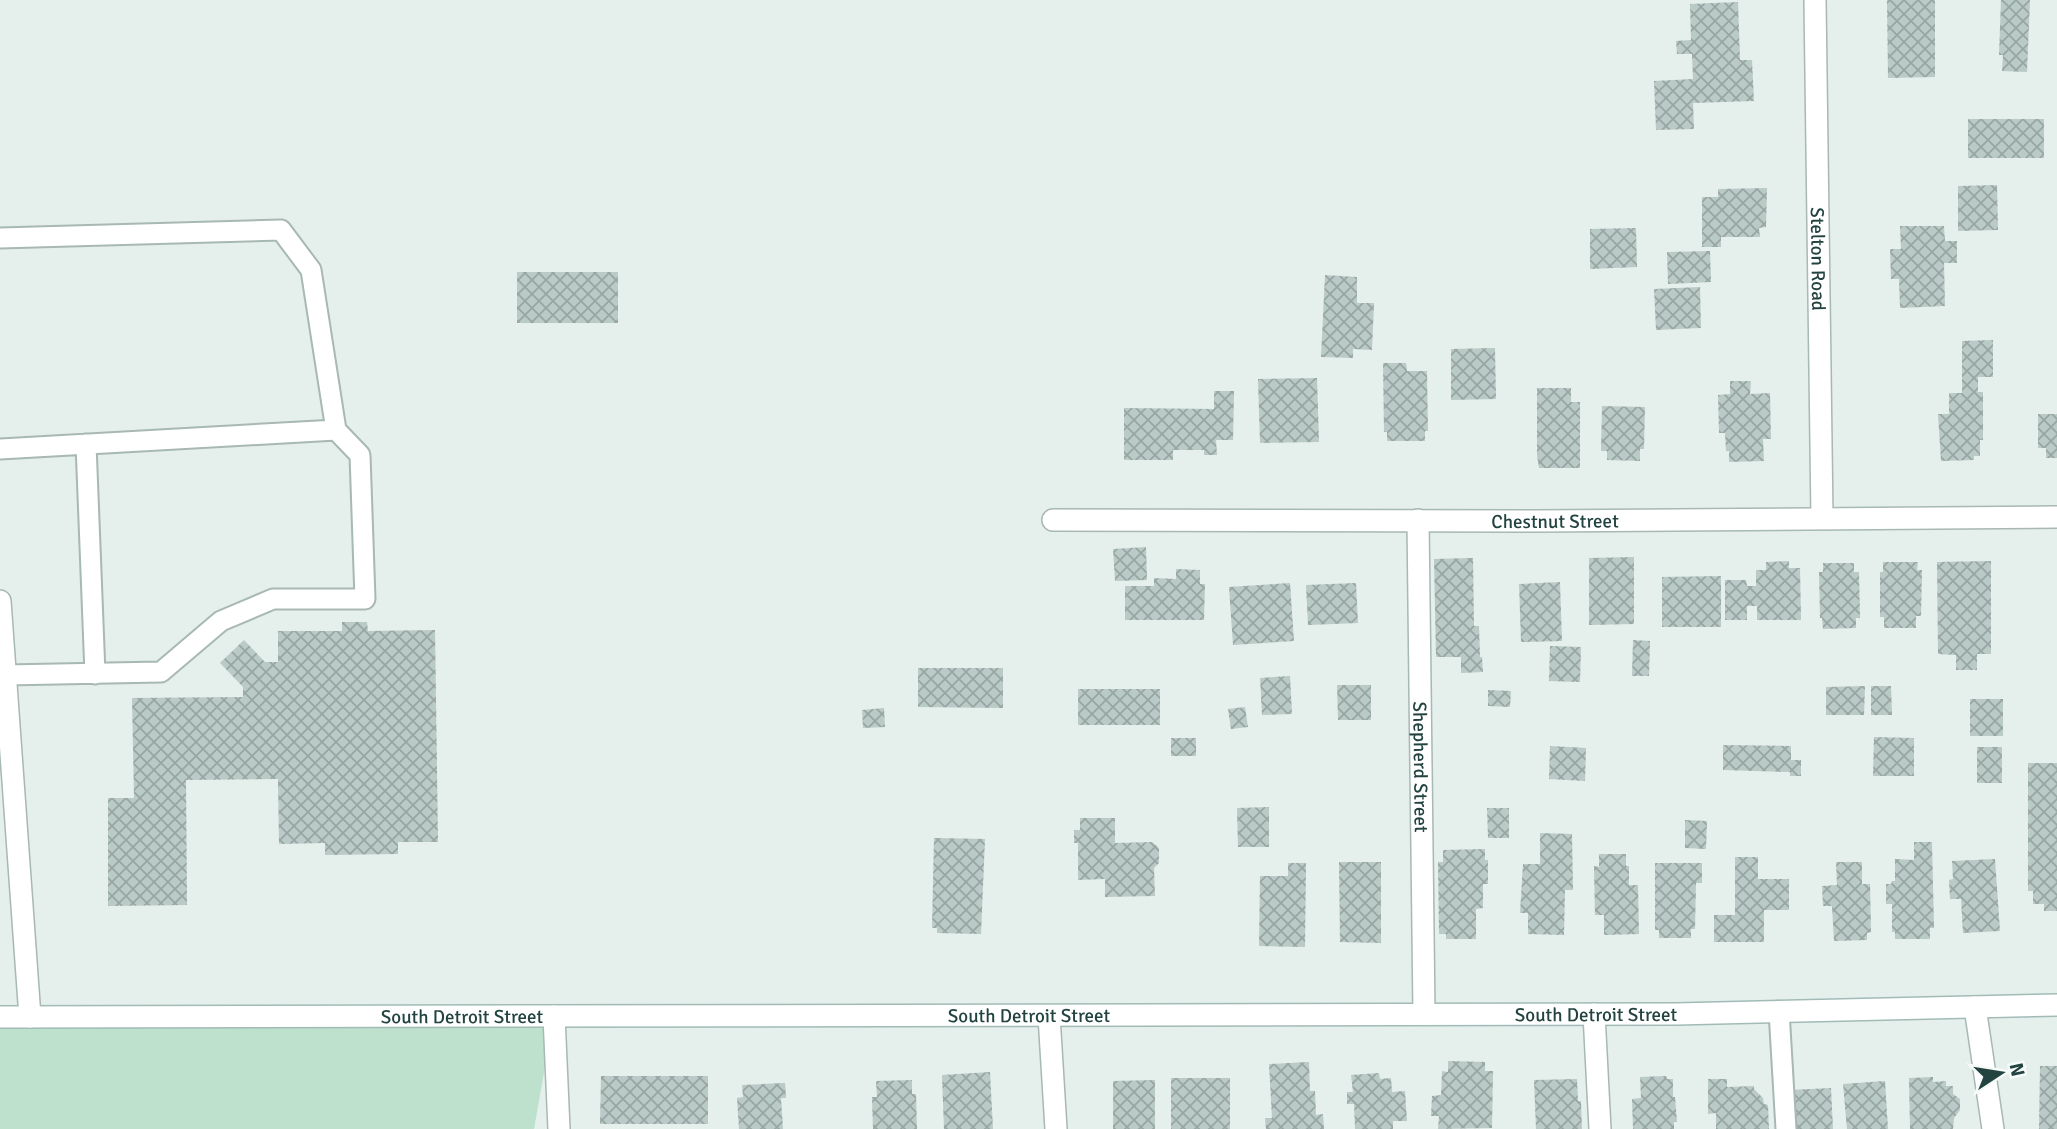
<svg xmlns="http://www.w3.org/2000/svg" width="2057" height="1129" viewBox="0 0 2057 1129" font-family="Signika,sans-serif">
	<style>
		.pitch { fill: #bde1cc }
		.building { fill: url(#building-cross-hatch) }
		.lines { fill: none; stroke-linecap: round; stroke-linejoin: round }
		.service-casing { stroke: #a7b8b5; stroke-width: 23 }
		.minor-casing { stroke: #a7b8b5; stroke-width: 24 }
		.secondary-casing { stroke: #a2bbb7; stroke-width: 24 }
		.service { stroke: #fff; stroke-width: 19 }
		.minor { stroke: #fff; stroke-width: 21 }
		.secondary { stroke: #fff; stroke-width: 21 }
		.labels { text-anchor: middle; stroke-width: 5; stroke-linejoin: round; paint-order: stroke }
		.street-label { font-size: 19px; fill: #22433f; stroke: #f6fbf9 }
	</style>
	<defs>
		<pattern id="building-cross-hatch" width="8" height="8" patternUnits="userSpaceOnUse" patternTransform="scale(1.75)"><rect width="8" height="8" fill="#bacac6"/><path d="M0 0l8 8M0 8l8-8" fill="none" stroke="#97a6a2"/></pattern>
	</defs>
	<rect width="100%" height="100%" fill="#e5efec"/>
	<path class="pitch" d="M554,1016L534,1129H0V1017Z"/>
	<path class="building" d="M1887,0H1935V77L1888,78Z
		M2001,0H2030L2027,72L2002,71L2003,55H1999Z
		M1738,2L1740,60H1752L1754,101L1693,103L1694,129L1656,130L1654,81L1693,79L1692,54H1677L1676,41L1691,40L1690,4Z
		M1968,119H2044V158H1968Z
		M1997,185L1998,230L1958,231V186Z
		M1767,188L1766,227L1759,228L1760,237H1721V247H1702V197H1718V189Z
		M1900,226H1944L1945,241H1957V263H1944L1945,306L1900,308L1899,279H1891L1890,249H1901Z
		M1636,228L1637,267L1590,269V229Z
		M1710,251L1711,282L1668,284L1667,252Z
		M517,272H618V323H517Z
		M1325,275L1357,277V303H1374L1372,350L1353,349V358L1321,357Z
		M1700,287L1701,328L1656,330L1654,289Z
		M1993,340V377H1978V392H1983V440H1980V456H1974V460L1941,461L1938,414H1949V393H1962V341Z
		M1495,348L1496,399L1451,400V349Z
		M1383,363H1406L1407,371H1427L1428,431H1425V441H1387V432H1384Z
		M1317,378L1319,442L1260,443L1258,379Z
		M1730,381H1751L1750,394L1770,393L1771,439H1763L1764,461L1729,462V451H1726L1725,433H1719L1718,395L1730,394Z
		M1537,388H1571V402H1580V468H1539L1537,455Z
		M1214,391H1234L1233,440H1216L1217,455H1204V450H1173V460H1124V408L1214,409Z
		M1602,406L1645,407L1644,449H1640V461L1607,460V451H1601Z
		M2038,414H2057V458H2046V448H2038Z
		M1146,547L1147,580L1115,581L1113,549Z
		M1634,557V624L1589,625V558Z
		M1473,558L1474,626H1479L1480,657H1482L1483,672L1461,673V657H1436L1434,559Z
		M1789,561V568H1800L1801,620H1757V606H1747V620H1725V580H1746L1747,586H1756V570H1766V562Z
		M1991,561V654H1977V670H1956V655L1938,654L1937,562Z
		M1883,562H1918L1917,570H1922L1921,616H1916V628H1884V617H1880V572H1883Z
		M1823,563H1854V572H1859L1860,618H1856V628L1823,629L1822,618H1820L1819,572H1823Z
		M1176,569L1200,570V584H1205L1204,620H1125V586H1154V578L1176,579Z
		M1721,576V627H1662V577Z
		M1560,582L1562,641L1521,642L1519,584Z
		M1290,583L1294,641L1233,645L1229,587Z
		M1356,583L1358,623L1308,625L1306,585Z
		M342,622H367L368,631L435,630L438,842H398V854L325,855V843L279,844L278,779L186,780L187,905L108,906V798H134L132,698L243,697V687L220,663L244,640L265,662H278V631H342Z
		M1633,640L1650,641L1649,676H1632Z
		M1550,646L1581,647L1580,682L1549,681Z
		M918,668H1003V708L918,707Z
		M1290,676L1292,714L1262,715L1260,678Z
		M1337,685H1371V720H1338Z
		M1865,686L1864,715H1826V687Z
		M1871,686H1891L1892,715H1871Z
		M1078,689H1160V725H1078Z
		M1488,690L1511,691L1510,707L1488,706Z
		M1970,699H2003V736H1970Z
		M1245,707L1248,727L1231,729L1228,709Z
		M884,708L885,727L863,728L862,710Z
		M1874,737L1914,738V776H1873Z
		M1171,738H1196V756H1171Z
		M1723,745L1791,746V760H1801V776H1790V772L1723,770Z
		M1550,746L1586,748L1585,781L1549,779Z
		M1977,747H2002V783H1977Z
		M2028,763H2057V911H2044V904H2033V891H2028Z
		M1269,807V847H1238L1237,808Z
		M1487,808H1509V838H1488Z
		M1080,818H1115V843L1152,842L1159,848V863L1154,868L1155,896L1105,897V879L1078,880V843H1074V830H1080Z
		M1685,820L1707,821L1706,849L1685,848Z
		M1540,833L1572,834L1573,890H1565L1564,935L1528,934V913H1520L1523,864H1540Z
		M934,838L985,839L981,934L937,933V928H932Z
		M1914,842H1932L1934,928H1930V939H1895V932H1892V904H1886V884H1891L1892,881H1895V859L1914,860Z
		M1485,849V860H1488V884H1483V908L1476,909V939H1446V934H1439L1438,862H1443V850Z
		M1599,854H1626V866H1629V885H1638L1639,934L1604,935V915H1595L1594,866L1599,867Z
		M1735,857H1758V879H1789V910H1764V942H1714V915H1735Z
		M1995,859L2000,931L1963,933L1961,899H1950L1949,880L1953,879L1952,861Z
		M1339,862H1381V943L1340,942Z
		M1836,862H1862V884H1870L1871,932L1867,933V940L1834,941L1832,906H1823L1822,886L1837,885Z
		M1288,863H1306L1305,947L1259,946L1260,876H1288Z
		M1655,863H1702V883H1696L1695,929H1691V938H1659V930H1655Z
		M1448,1061L1485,1062V1071H1493L1492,1128L1438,1129L1439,1116H1431L1432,1096L1441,1095L1442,1071L1448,1072Z
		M1309,1062L1310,1091H1315L1316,1115L1323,1114L1324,1129H1266L1265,1118H1272L1269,1064Z
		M2040,1066H2057V1129H2039Z
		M990,1072L993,1129H944L942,1075Z
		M1379,1073L1380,1079L1391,1078L1392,1092L1405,1091L1407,1121H1393V1129H1355L1354,1104H1347V1092H1353L1351,1075Z
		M601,1076H708V1124H600Z
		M1666,1076L1667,1079H1673V1097H1675L1677,1122H1674V1129H1633L1632,1099L1641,1098L1640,1077Z
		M1933,1077V1082L1946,1081V1086H1953V1094L1960,1099V1110L1954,1118L1953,1129H1910L1909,1078Z
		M1171,1078H1230V1129H1171Z
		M1577,1079L1578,1101H1581L1582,1129H1536L1534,1080Z
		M1708,1079H1727V1087L1754,1086V1089L1763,1098L1764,1104L1768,1105L1769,1129H1716V1113L1708,1114Z
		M912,1080V1094H916L917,1129H873L872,1097H877L876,1081Z
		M1155,1080V1129H1113V1081Z
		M1885,1081L1888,1129H1847L1843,1084Z
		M785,1083L786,1098H781L783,1129H739L737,1098L743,1097L742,1085Z
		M1831,1088L1833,1129H1792L1790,1090Z"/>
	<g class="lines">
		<defs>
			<path id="service" d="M0,238L281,230L311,270L336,430
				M86,444L95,674
				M0,449L336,430L360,455L365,599H273L221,621L161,672L5,675
				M1779,1011L1786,1129"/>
			<g id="minor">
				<path id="s1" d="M1815,0L1822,518"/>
				<path id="s2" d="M1053,520L1536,521L2057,517"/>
				<path id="s3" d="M1418,520L1424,1014"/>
				<path d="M0,601L30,1017"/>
				<path d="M1975,1007L1993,1129"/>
				<path d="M1594,1014L1600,1129"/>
				<path d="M554,1016L559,1129"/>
				<path d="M1049,1016L1056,1129"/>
			</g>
			<g id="secondary">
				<path id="s4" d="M0,1017L1676,1014L2057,1005"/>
			</g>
		</defs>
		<use href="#service" class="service-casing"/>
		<use href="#minor" class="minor-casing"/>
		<use href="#secondary" class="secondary-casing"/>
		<use href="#service" class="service"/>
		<use href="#minor" class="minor"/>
		<use href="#secondary" class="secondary"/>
	</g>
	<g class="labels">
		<g class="street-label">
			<text dy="7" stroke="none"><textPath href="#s1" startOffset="259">Stelton Road</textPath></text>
			<text dy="7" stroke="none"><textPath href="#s2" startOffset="502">Chestnut Street</textPath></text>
			<text dy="7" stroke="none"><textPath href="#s3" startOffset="247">Shepherd Street</textPath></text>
			<text dy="7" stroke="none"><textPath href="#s4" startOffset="1596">South Detroit Street</textPath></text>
			<text dy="7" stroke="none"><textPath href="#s4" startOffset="462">South Detroit Street</textPath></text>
			<text dy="7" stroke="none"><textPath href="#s4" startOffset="1029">South Detroit Street</textPath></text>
		</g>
	</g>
	<g transform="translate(2001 1073) rotate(78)" stroke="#f6fbf9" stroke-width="5" paint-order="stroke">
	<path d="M0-5L12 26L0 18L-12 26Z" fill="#22433f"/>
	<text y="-10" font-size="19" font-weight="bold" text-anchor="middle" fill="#22433f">N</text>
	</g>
</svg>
